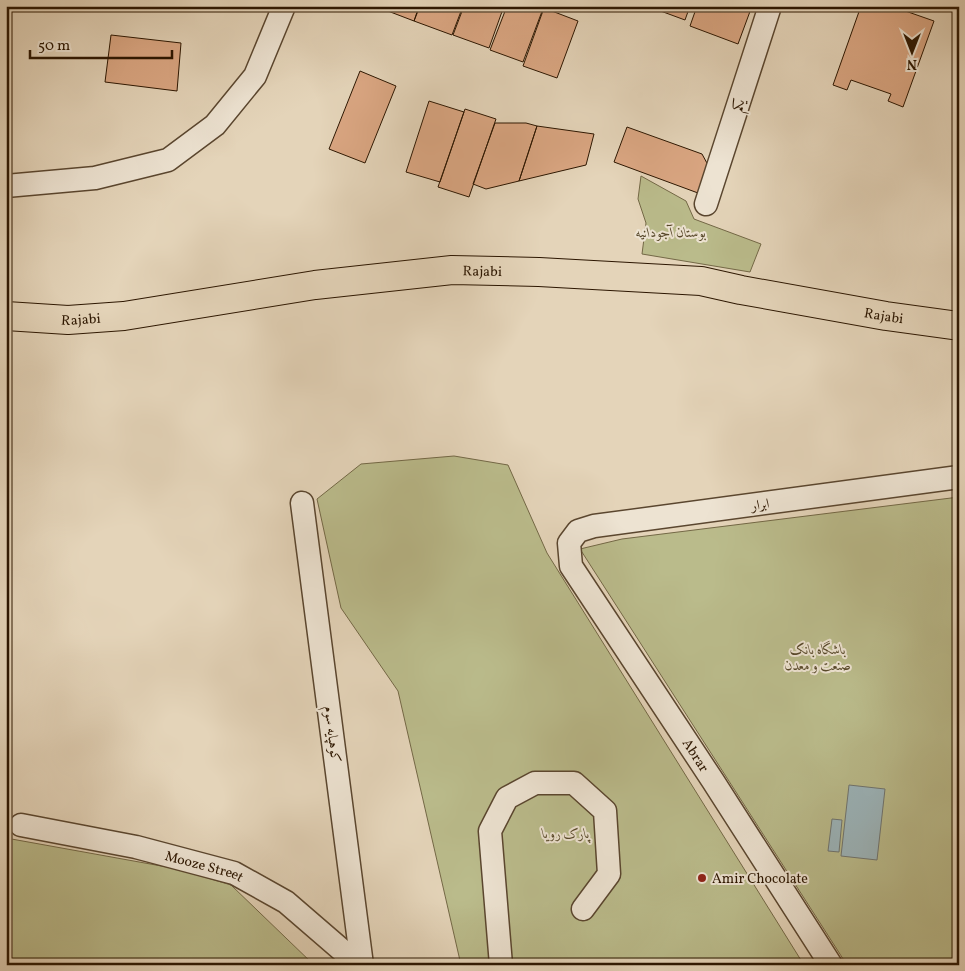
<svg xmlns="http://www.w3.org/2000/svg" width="965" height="971" viewBox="0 0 965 971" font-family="Vollkorn,Amiri,serif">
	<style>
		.green { fill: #babb8b; stroke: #736846 }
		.water { fill: #9cb5bb; stroke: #6f7571 }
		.building { fill: #daa682; stroke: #2c1601 }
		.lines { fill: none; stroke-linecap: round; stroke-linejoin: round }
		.minor-casing { stroke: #5a462f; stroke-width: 25 }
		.major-casing { stroke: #2c1601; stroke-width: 30 }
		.minor { stroke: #ede3d2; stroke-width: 22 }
		.major { stroke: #e4d4b9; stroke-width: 28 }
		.poi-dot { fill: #8f2418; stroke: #ede3d2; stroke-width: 2 }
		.labels { text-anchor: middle; stroke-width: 4; stroke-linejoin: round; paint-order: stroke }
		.street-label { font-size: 14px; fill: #2c1601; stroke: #ede3d2 }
		.park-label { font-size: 14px; font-style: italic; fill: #57482a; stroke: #ede3d2 }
		.poi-label { font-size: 14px; fill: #2c1601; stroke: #ede3d2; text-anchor: start }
	</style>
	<rect width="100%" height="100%" fill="#e4d4b9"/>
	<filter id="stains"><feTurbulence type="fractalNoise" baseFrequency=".004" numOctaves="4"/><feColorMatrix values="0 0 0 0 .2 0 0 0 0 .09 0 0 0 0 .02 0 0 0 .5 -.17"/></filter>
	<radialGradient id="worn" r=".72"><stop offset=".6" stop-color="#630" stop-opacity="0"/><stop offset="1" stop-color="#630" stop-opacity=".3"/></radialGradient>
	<path class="green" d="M641,176L686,201L694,219L761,244L750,272L642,254L646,223L638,199Z
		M454,456L508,465L547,553L804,965H461L398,691L341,608L317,499L361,464Z
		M959,497V965H847L580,549L622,539Z
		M6,838L178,869L231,885L314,965H6Z"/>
	<path class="water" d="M849,785L885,789L877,860L841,856Z
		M832,819L842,820L839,852L828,851Z"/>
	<path class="building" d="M381,6H419L414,21L380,8Z
		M420,6H463L452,35L414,21Z
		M464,6H504L489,48L453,35Z
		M507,6H544L523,62L490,50Z
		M595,6H609L607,11Z
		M647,6H690L685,20Z
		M697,6H752L738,44L690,26Z
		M861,6H891L934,21L903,107L888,101L891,94L851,80L847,90L833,85Z
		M544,8L578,21L557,78L523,66Z
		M111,35L181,43L177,91L105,82Z
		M360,71L396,86L365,163L329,149Z
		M429,101L464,112L440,182L406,172Z
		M465,109L496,119L469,197L438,187Z
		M495,123H526L537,126L519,181L486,189L473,184Z
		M537,126L594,134L586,165L519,181Z
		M627,127L702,154L708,165L698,193L614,162Z"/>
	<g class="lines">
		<defs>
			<g id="minor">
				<path d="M6,186L95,178L168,160L215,125L255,76L284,6"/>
				<path d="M706,204L770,6"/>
				<path d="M302,503L362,965"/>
				<path id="s1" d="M21,825L136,847L234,873L286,902L359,965"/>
				<path d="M501,965L490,831L507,798L535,783H574L605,811L609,874L583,909"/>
				<path d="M831,965L713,781L571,566L569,543L578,531L594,526L959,477"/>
			</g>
			<g id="major">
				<path id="s2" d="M6,316L68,320L124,316L315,285L452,270L539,272L701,281L741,290L886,316L959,326"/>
			</g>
		</defs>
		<use href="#minor" class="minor-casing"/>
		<use href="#major" class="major-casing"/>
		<use href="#minor" class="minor"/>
		<use href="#major" class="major"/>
	</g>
	<circle class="poi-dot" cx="702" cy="878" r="5"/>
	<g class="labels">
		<g class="street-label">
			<text transform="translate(738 105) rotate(-72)" y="5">یکم</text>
			<text dy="5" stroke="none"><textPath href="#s2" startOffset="480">Rajabi</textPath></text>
			<text dy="5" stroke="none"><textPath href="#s2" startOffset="885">Rajabi</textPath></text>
			<text dy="5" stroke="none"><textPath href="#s2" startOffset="75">Rajabi</textPath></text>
			<text transform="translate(760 504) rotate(-8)" y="5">ابرار</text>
			<text transform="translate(333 734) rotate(83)" y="5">کوهپایه سوم</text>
			<text transform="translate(696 755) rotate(57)" y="5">Abrar</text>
			<text dy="5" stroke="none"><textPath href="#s1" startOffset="188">Mooze Street</textPath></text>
		</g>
		<g class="park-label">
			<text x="671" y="237">بوستان آجودانیه</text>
			<text x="818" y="654">باشگاه بانک<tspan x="818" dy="16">صنعت و معدن</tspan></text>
			<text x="566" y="838">پارک رویا</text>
		</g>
		<g class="poi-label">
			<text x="712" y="883">Amir Chocolate</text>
		</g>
	</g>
	<rect width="965" height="971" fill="none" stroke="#e4d4b9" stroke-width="25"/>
	<rect x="8" y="8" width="950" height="956" fill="none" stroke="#2c1601" stroke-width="2.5"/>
	<rect x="12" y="12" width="940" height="946" fill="none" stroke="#2c1601"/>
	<g transform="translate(912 52) rotate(180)" stroke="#ede3d2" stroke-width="4" paint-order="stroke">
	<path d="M0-4L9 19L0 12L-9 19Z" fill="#2c1601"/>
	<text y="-8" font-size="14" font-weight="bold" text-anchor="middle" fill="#2c1601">N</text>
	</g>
	<path d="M30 50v8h142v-8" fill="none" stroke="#2c1601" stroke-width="2.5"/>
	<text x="38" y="50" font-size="15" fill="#2c1601" stroke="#ede3d2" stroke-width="4" paint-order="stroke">50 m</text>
	<rect width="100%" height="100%" filter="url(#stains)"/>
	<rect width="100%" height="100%" fill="url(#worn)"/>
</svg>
